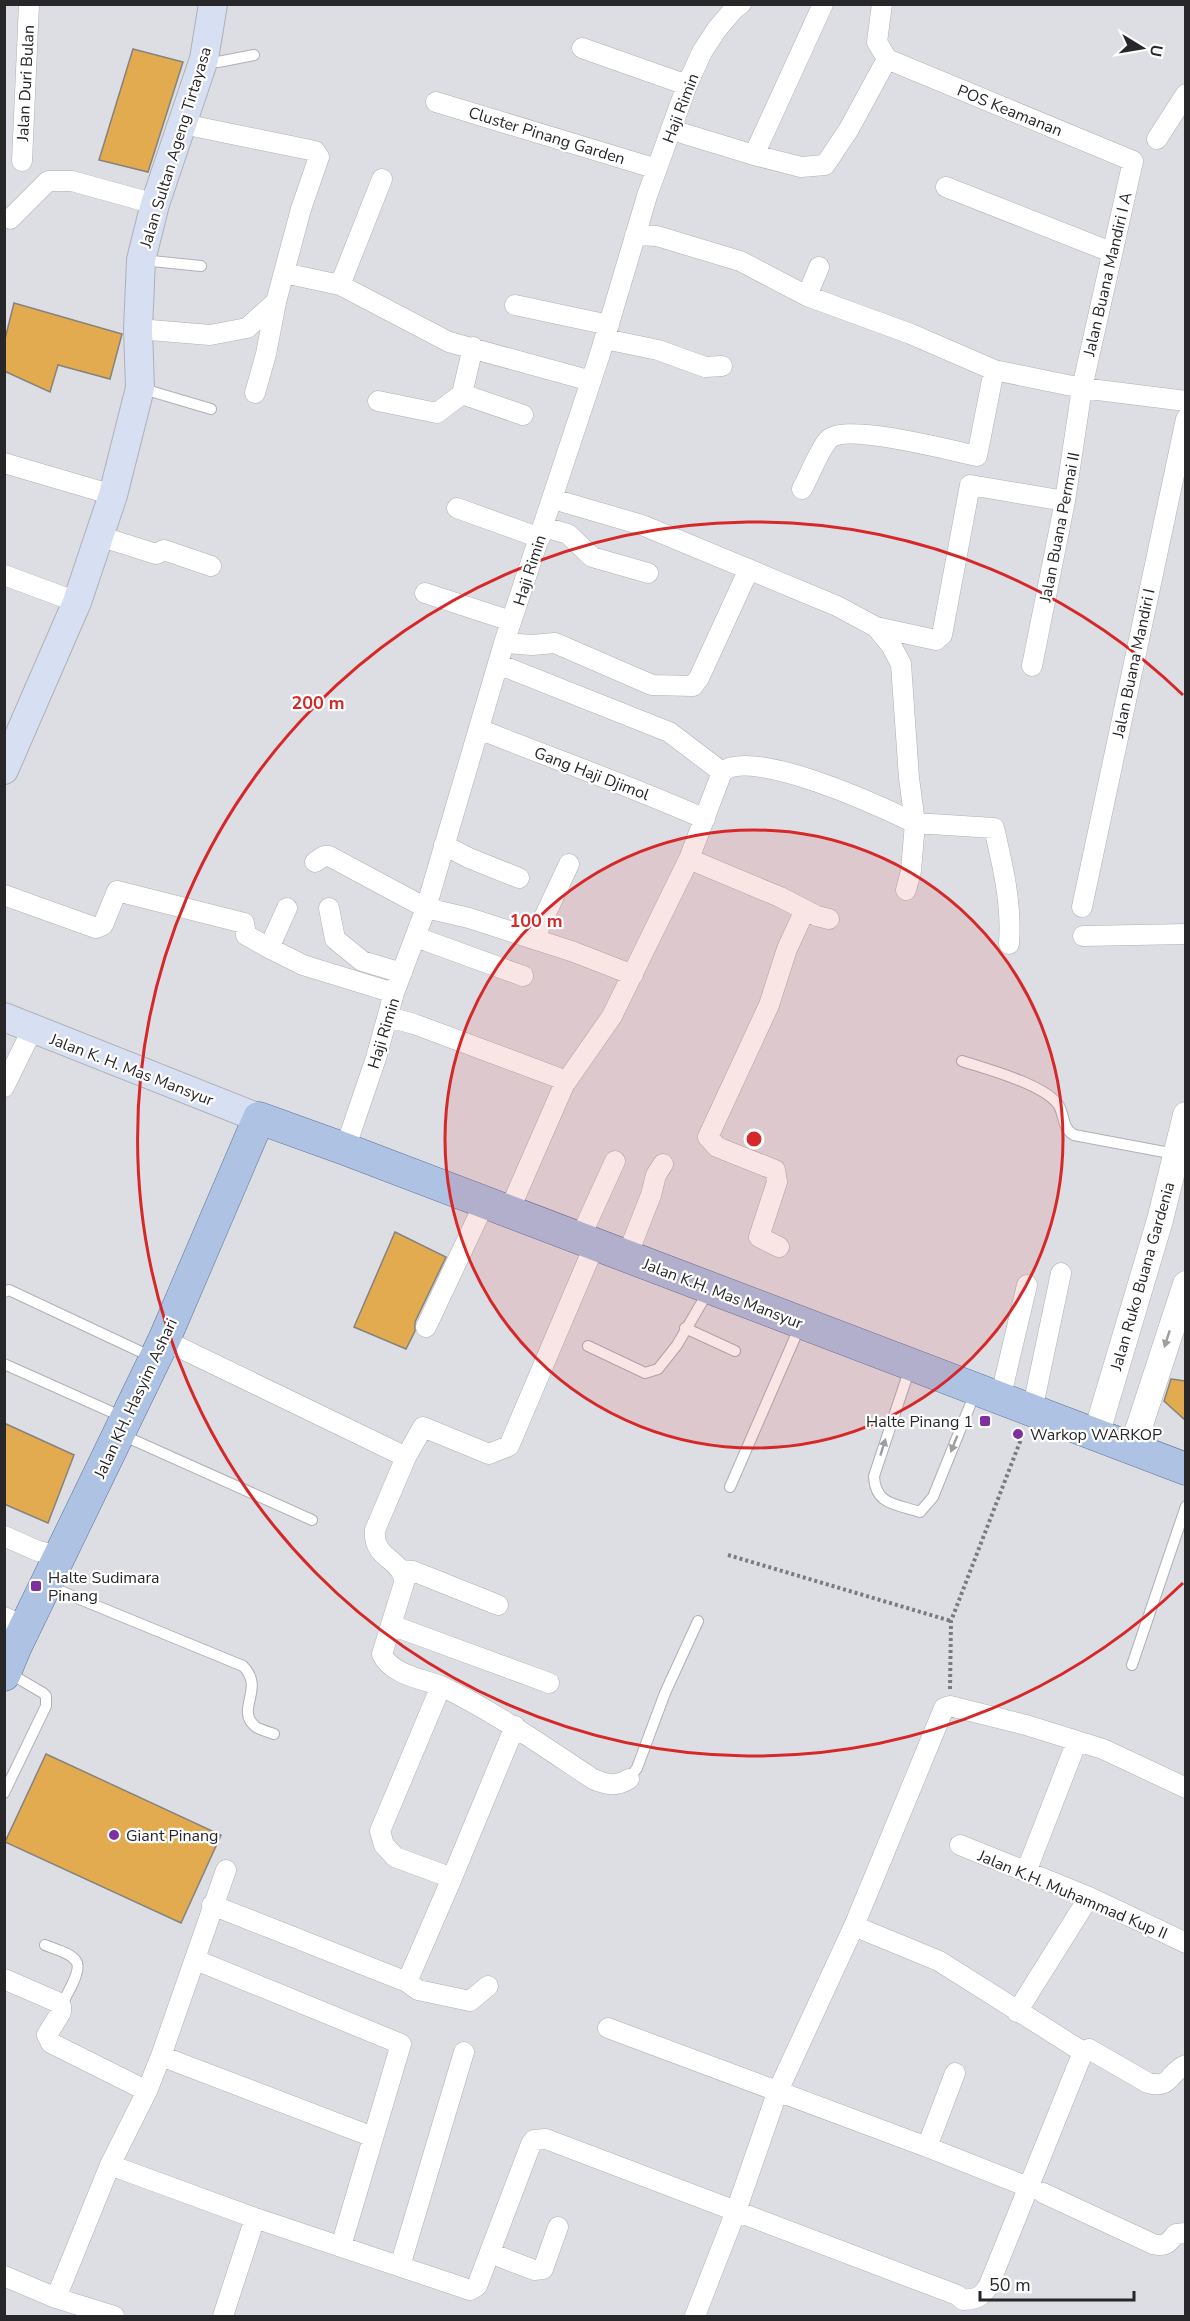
<svg xmlns="http://www.w3.org/2000/svg" width="1190" height="2321" viewBox="0 0 1190 2321" font-family="'Nunito Sans',sans-serif">
	<style>
		.building { fill: #e3ab50; stroke: #86827d; stroke-width: 1.5 }
		.lines { fill: none; stroke-linecap: round; stroke-linejoin: round }
		.service-casing { stroke: #afb0b6; stroke-width: 12 }
		.minor-casing { stroke: #afb0b6; stroke-width: 21 }
		.tertiary-casing { stroke: #afb0b6; stroke-width: 27 }
		.secondary-casing { stroke: #afb0b6; stroke-width: 30 }
		.primary-casing { stroke: #5c7197; stroke-width: 33 }
		.path { stroke: #7a7b7f; stroke-width: 4; stroke-dasharray: 3 3; stroke-linecap: butt }
		.service { stroke: #fff; stroke-width: 10 }
		.minor { stroke: #fff; stroke-width: 20 }
		.tertiary { stroke: #fff; stroke-width: 26 }
		.secondary { stroke: #d6e0f2; stroke-width: 28 }
		.primary { stroke: #aec2e4; stroke-width: 32 }
		.oneway { fill: #9e9e9f }
		.ring { fill: none; stroke: #d62828; stroke-width: 3 }
		.poi-dot { fill: #802f9f; stroke: #fff; stroke-width: 2 }
		.labels { text-anchor: middle; stroke-width: 4.5; stroke-linejoin: round; paint-order: stroke }
		.street-label { font-size: 16px; fill: #27272a; stroke: #fff }
		.poi-label { font-size: 16px; fill: #27272a; stroke: #fff; text-anchor: start }
		.centre { fill: #d62828; stroke: #fff; stroke-width: 3 }
		.ring-label { font-size: 18px; text-anchor: middle; font-weight: bold; fill: #d62828; stroke: #fff; stroke-width: 4.5; stroke-linejoin: round; paint-order: stroke }
	</style>
	<rect width="100%" height="100%" fill="#dddee4"/>
	<path class="building" d="M133,49L183,62L148,172L99,160Z
		M14,303L122,334L110,379L58,365L50,392L4,371V343Z
		M395,1232L446,1257L415,1322V1331L406,1349L354,1327Z
		M1171,1379L1185,1381V1420L1164,1401Z
		M4,1423L74,1455L48,1523L4,1504Z
		M46,1754L221,1835L181,1923L5,1842Z"/>
	<g class="lines">
		<defs>
			<path id="service" d="M204,59L218,62L254,55
				M142,260L201,266
				M140,388L211,409
				M962,1061C986,1069 1040,1083 1057,1103C1065,1112 1061,1128 1074,1135L1175,1154
				M4,1292L9,1290L154,1358
				M685,1328L735,1351
				M588,1346L645,1373L658,1369L677,1345L709,1290
				M4,1364L125,1418
				M910,1368L874,1476C875,1505 896,1504 920,1512L933,1497L975,1393
				M120,1434L312,1520
				M730,1487L800,1326
				M48,1586L243,1666C266,1689 234,1710 256,1727C261,1730 268,1732 274,1734
				M1132,1665L1186,1506
				M629,1779L637,1768L665,1693L698,1621
				M4,1793L46,1706V1696L43,1693L9,1673
				M45,1945C54,1949 71,1953 76,1961C83,1970 65,1997 61,2006"/>
			<path id="minor" d="M882,4L877,42L887,59L1133,161L1082,388L1065,501L1032,666
				M582,48L687,85
				M436,102L657,169
				M183,124L315,151L319,157L301,209L276,302L266,354L255,393
				M672,130L754,155L801,167L825,165L849,129L887,59
				M1157,139L1186,94
				M754,155L823,4
				M22,161L29,4
				M946,187L1111,252
				M10,219L48,181H72L155,204
				M635,235L657,236L740,261L807,296L911,334L994,370L1082,388L1186,401
				M284,273L340,285L449,342L591,381
				M340,285L382,179
				M807,296L819,267
				M515,305L609,325
				M138,329L210,335L247,328L276,302
				M605,339L658,350L705,367L722,366
				M462,394L523,415
				M378,401L437,413L462,394L473,347
				M4,463L113,495
				M802,489C810,475 818,452 828,440C845,422 952,451 977,456L994,370
				M553,499L642,525L837,606L876,627L891,645L901,664L909,778L915,823L994,828C1003,867 1012,904 1009,944
				M457,508L540,538
				M544,527L568,534L592,557L648,573
				M99,536L156,554L164,550L211,566
				M4,575L77,602
				M425,593L511,621
				M876,627L936,640L942,635L970,485L1065,501
				M504,643L532,645L555,643L652,685L693,686L699,678L749,569
				M498,664L669,732L722,772
				M479,729C554,759 631,786 705,819
				M444,845L469,858L519,878
				M689,859L722,772C751,746 882,807 915,823L911,871L906,890
				M315,862L324,856H329L426,908L469,918L574,952L633,975
				M4,895L96,928L103,925L117,891L244,923L246,935L269,948
				M1082,907L1186,419
				M287,908L269,948L303,965L394,993
				M329,908L335,939L362,961L402,973
				M1083,936L1186,934
				M416,937L523,976
				M534,939L569,864
				M389,1017L414,1024L567,1081
				M4,1087L32,1030
				M345,1149L376,1058L394,993L426,908L504,643L600,354L647,196L687,85L702,52L717,29L734,9L741,4
				M509,1211L564,1085L612,1016L689,859L780,897L817,916L829,919
				M580,1238L615,1161
				M779,1247L759,1237L777,1182L775,1170L717,1147L708,1137L769,1005L787,949L805,910
				M627,1256L651,1195L656,1175L663,1164
				M426,1327L485,1202
				M164,1340L406,1457
				M1000,1399L1027,1285
				M1032,1411L1061,1273
				M4,1536L38,1551L60,1556
				M400,1570L413,1571L498,1605
				M4,1617L26,1627
				M391,1625L549,1683
				M441,1686C422,1679 390,1674 382,1654L404,1583C404,1558 372,1560 375,1530L406,1457L423,1427L489,1454L509,1446L595,1244
				M960,1845L1089,1897L1186,1943
				M1026,1872L1077,1741
				M452,1878L515,1726
				M212,1905L407,1982L418,1990L470,2001L488,1986
				M854,1926L939,1961L1083,2052
				M196,1960L401,2044L341,2246
				M4,1979L57,2002L61,2006V2012L47,2035L51,2043L147,2091
				M407,1982L452,1878L395,1857L384,1845L380,1831L441,1686C495,1712 543,1746 593,1779C607,1785 616,1787 629,1779
				M1017,2012L1089,1897
				M608,2028L927,2147L1028,2187
				M1083,2052L1089,2049L1148,2083C1172,2089 1167,2073 1186,2065
				M161,2056L373,2137
				M927,2147L955,2073
				M110,2165L255,2218L470,2290L477,2286L531,2144L534,2140L546,2139L957,2295L963,2300C977,2299 982,2297 989,2285L1083,2052
				M1043,2193L1153,2244C1166,2247 1168,2243 1176,2234L1186,2233
				M490,2253L534,2270L543,2269L558,2227
				M400,2266L464,2052
				M4,2276L56,2298L114,2316
				M56,2298L110,2165L147,2091L161,2056L226,1870
				M223,2316L255,2218
				M695,2316L736,2211L777,2093L854,1926L944,1708L950,1706L1026,1725L1103,1749L1186,1788"/>
			<path id="tertiary" d="M1096,1435L1160,1220L1186,1115
				M1132,1449L1186,1284"/>
			<path id="secondary" d="M4,770L77,602L113,495L140,388L138,329L141,260L155,204L204,59L213,4
				M4,1017L259,1118"/>
			<path id="primary" d="M4,1675L16,1646L164,1340L259,1118L345,1149L1186,1469"/>
		</defs>
		<use href="#service" class="service-casing"/>
		<use href="#minor" class="minor-casing"/>
		<use href="#tertiary" class="tertiary-casing"/>
		<use href="#secondary" class="secondary-casing"/>
		<use href="#primary" class="primary-casing"/>
		<path class="path" d="M728,1555L951,1621
			M950,1689L951,1621L1023,1434"/>
		<use href="#service" class="service"/>
		<use href="#minor" class="minor"/>
		<use href="#tertiary" class="tertiary"/>
		<use href="#secondary" class="secondary"/>
		<use href="#primary" class="primary"/>
	</g>
	<defs><path id="oneway-solid" d="M-6-.8H1V-3.2L6.5 0L1 3.2V.8H-6Z" transform="scale(1.5)"/></defs>
	<g class="oneway">
		<use href="#oneway-solid" transform="translate(1167 1339) rotate(108)"/>
		<use href="#oneway-solid" transform="translate(954 1444) rotate(112)"/>
		<use href="#oneway-solid" transform="translate(883 1447) rotate(-73)"/>
	</g>
	<circle cx="754" cy="1139" r="309" fill="#d62828" fill-opacity=".12"/>
	<g class="ring">
		<circle cx="754" cy="1139" r="309"/>
		<path d="M1183 1583A617 617 0 1 1 1183 695"/>
	</g>
	<g class="poi-dot">
		<rect x="979" y="1415" width="12" height="12" rx="3"/>
		<circle cx="1018" cy="1434" r="6"/>
		<rect x="30" y="1580" width="12" height="12" rx="3"/>
		<circle cx="114" cy="1835" r="6"/>
	</g>
	<g class="labels">
		<g class="street-label">
			<text transform="translate(25 83) rotate(-87)" y="6">Jalan Duri Bulan</text>
			<text transform="translate(680 108) rotate(-69)" y="6">Haji Rimin</text>
			<text transform="translate(1010 110) rotate(22)" y="6">POS Keamanan</text>
			<text transform="translate(547 135) rotate(17)" y="6">Cluster Pinang Garden</text>
			<text transform="translate(175 147) rotate(-73)" y="6">Jalan Sultan Ageng Tirtayasa</text>
			<text transform="translate(1107 274) rotate(-77)" y="6">Jalan Buana Mandiri I A</text>
			<text transform="translate(1059 527) rotate(-79)" y="6">Jalan Buana Permai II</text>
			<text transform="translate(529 570) rotate(-72)" y="6">Haji Rimin</text>
			<text transform="translate(1133 663) rotate(-78)" y="6">Jalan Buana Mandiri I</text>
			<text transform="translate(592 773) rotate(21)" y="6">Gang Haji Djimol</text>
			<text transform="translate(383 1033) rotate(-73)" y="6">Haji Rimin</text>
			<text transform="translate(132 1069) rotate(21)" y="6">Jalan K. H. Mas Mansyur</text>
			<text transform="translate(1142 1276) rotate(-74)" y="6">Jalan Ruko Buana Gardenia</text>
			<text transform="translate(723 1293) rotate(21)" y="6">Jalan K.H. Mas Mansyur</text>
			<text transform="translate(135 1398) rotate(-65)" y="6">Jalan KH. Hasyim Ashari</text>
			<text transform="translate(1073 1894) rotate(23)" y="6">Jalan K.H. Muhammad Kup II</text>
		</g>
		<g class="poi-label">
			<text x="973" y="1427" text-anchor="end">Halte Pinang 1</text>
			<text x="1030" y="1440">Warkop WARKOP</text>
			<text x="48" y="1583">Halte Sudimara<tspan x="48" dy="18">Pinang</tspan></text>
			<text x="126" y="1841">Giant Pinang</text>
		</g>
	</g>
	<circle cx="754" cy="1139" r="9" class="centre"/>
	<g class="ring-label">
		<text x="318" y="709">200 m</text>
		<text x="536" y="927">100 m</text>
	</g>
	<rect width="1190" height="2321" fill="none" stroke="#27272a" stroke-width="12"/>
	<g transform="translate(1142 48) rotate(101)" stroke="#ffffff" stroke-width="4.5" paint-order="stroke">
	<path d="M0-4.5L10 22L0 15L-10 22Z" fill="#27272a"/>
	<text y="-9" font-size="16" font-weight="bold" text-anchor="middle" fill="#27272a">U</text>
	</g>
	<path d="M980 2291v9h154v-9" fill="none" stroke="#27272a" stroke-width="3"/>
	<text x="989" y="2291" font-size="18" fill="#27272a" stroke="#ffffff" stroke-width="4.5" paint-order="stroke">50 m</text>
</svg>
